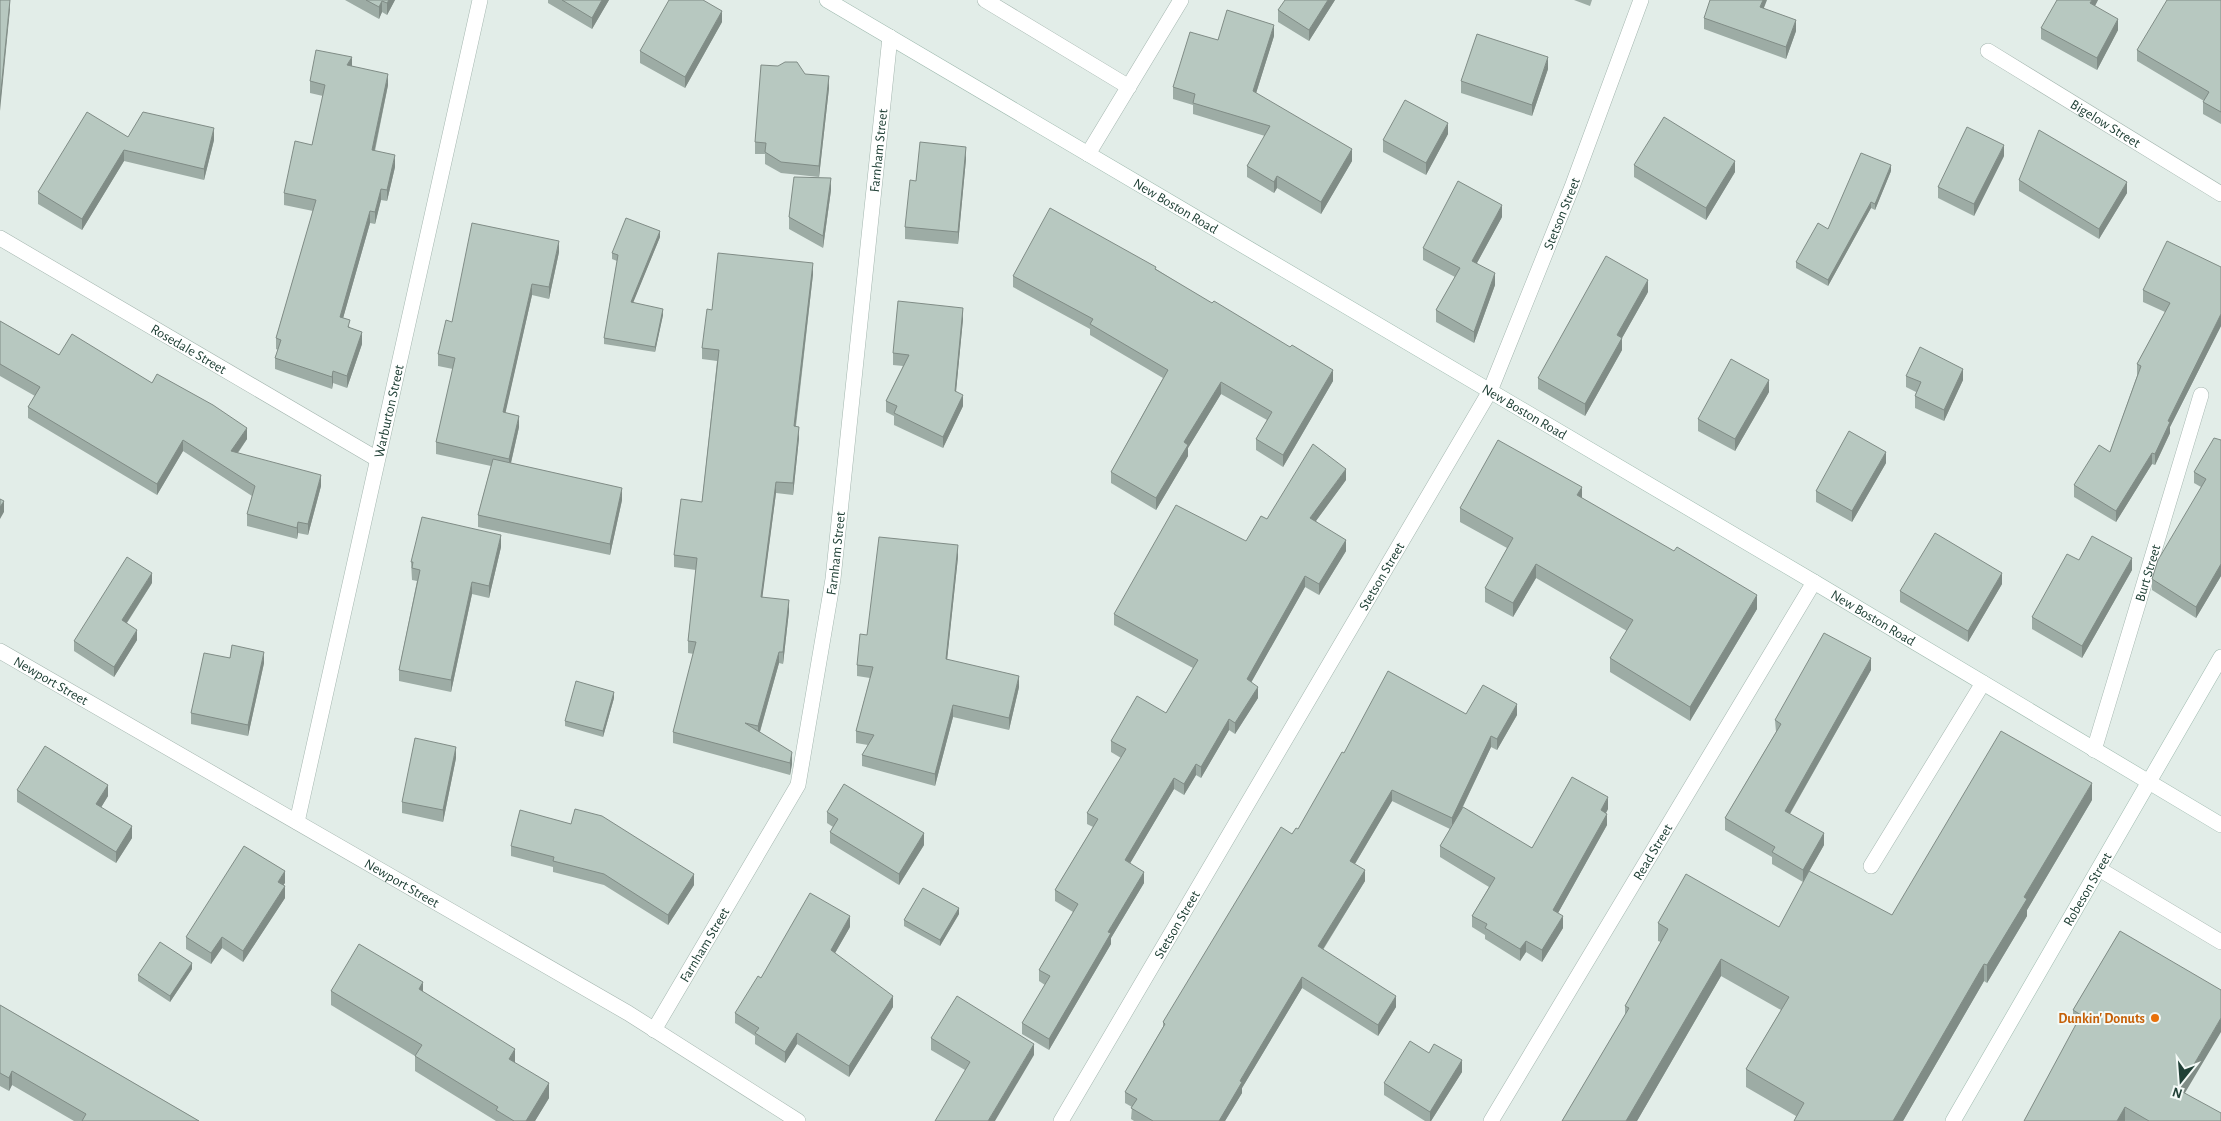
<svg xmlns="http://www.w3.org/2000/svg" width="2221" height="1121" viewBox="0 0 2221 1121" font-family="'Alegreya Sans',sans-serif">
	<style>
		.lines { fill: none; stroke-linecap: round; stroke-linejoin: round }
		.lane-casing { stroke: #a4b6af; stroke-width: 16 }
		.street-casing { stroke: #a4b6af; stroke-width: 16 }
		.secondary-casing { stroke: #9fbaaf; stroke-width: 16 }
		.lane { stroke: #fff; stroke-width: 15 }
		.street { stroke: #fff; stroke-width: 15 }
		.secondary { stroke: #fff; stroke-width: 15 }
		.wall { fill: #9daca5 }
		.shaded-wall { fill: #808c86 }
		.building { fill: #b7c8c0; stroke: #808c86 }
		.food-dot { fill: #e8710a; stroke: #f3f9f6; stroke-width: 2 }
		.labels { text-anchor: middle; stroke-width: 4; stroke-linejoin: round; paint-order: stroke }
		.street-label { font-size: 14px; fill: #204036; stroke: #f3f9f6 }
		.food-label { font-size: 14px; font-weight: bold; fill: #c56008; stroke: #f3f9f6; text-anchor: end }
	</style>
	<rect width="100%" height="100%" fill="#e2ede8"/>
	<g class="lines">
		<defs>
			<path id="lane" d="M985,0L1129,87
				M1088,154L1181,0
				M1871,866L1983,683
				M2099,869L2221,942"/>
			<g id="street">
				<path id="s1" d="M1988,51L2221,194"/>
				<path id="s2" d="M0,238L377,459"/>
				<path id="s3" d="M0,651L628,1013L798,1121"/>
				<path id="s4" d="M2094,750L2201,395"/>
				<path id="s5" d="M297,822L480,0"/>
				<path id="s6" d="M654,1030L798,785L833,579L890,37"/>
				<path id="s7" d="M1061,1121L1490,391L1572,187L1641,0"/>
				<path id="s8" d="M1491,1121L1814,582"/>
			</g>
			<g id="secondary">
				<path id="s9" d="M827,0L1814,582L2221,825"/>
				<path id="s10" d="M1953,1121L2221,657"/>
			</g>
		</defs>
		<use href="#lane" class="lane-casing"/>
		<use href="#street" class="street-casing"/>
		<use href="#secondary" class="secondary-casing"/>
		<use href="#lane" class="lane"/>
		<use href="#street" class="street"/>
		<use href="#secondary" class="secondary"/>
	</g>
	<path class="wall" d="M345,0H395L387,15L382,12L379,19Z
		M548,0H609L592,29L548,3Z
		M1335,0L1309,41L1278,22V10Z
		M1574,0H1592L1590,6Z
		M2098,0L2095,6L2118,30L2097,70L2041,39V28Z
		M2221,0V124L2203,114V102L2204,101L2137,61V50Z
		M1764,8L1796,31L1786,59L1704,29V18Z
		M722,22L685,88L640,63V51Z
		M1274,36L1256,93L1352,161L1321,214L1277,188L1274,193L1247,177V166L1265,136L1193,114V105L1173,99V87L1218,40Z
		M352,66L388,85L375,151L395,167L387,201L381,200L375,224L370,223L343,318L362,344L347,388L333,383L332,389L275,369V358L278,350L276,349V338L313,211L284,205V193L312,145L323,96L310,93V81Z
		M1548,69L1532,116L1461,93V81Z
		M805,74L829,88L819,177L781,173L765,164V154H755V142Z
		M1448,134L1426,175L1383,152V140Z
		M128,137L214,140L204,180L124,161L82,230L38,204V192Z
		M2004,156L1974,216L1938,198V187Z
		M966,159L958,244L905,239V227L916,181Z
		M1634,165L1735,172L1706,220L1634,177Z
		M1891,171L1875,210L1871,208L1828,286L1796,268V262L1828,229Z
		M2019,180L2127,193L2099,239L2019,191Z
		M831,190L823,248L789,229V217Z
		M1502,217L1477,263L1495,285L1474,343L1436,322V310L1455,277L1423,260V248Z
		M660,237L633,302L663,315L655,352L604,344V338L617,261L612,259V253Z
		M559,252L549,299L532,295L505,413L519,427L511,463L622,500L610,555L478,527V515L491,466L436,454V442L453,369L438,366V354L452,322Z
		M2221,267V326L2170,427V433L2155,465L2152,464L2116,522L2074,497V485L2110,452L2137,376V364L2165,312L2143,302V290Z
		M1156,269L1333,381L1283,467L1256,450V439L1267,420L1221,394L1188,448V456L1156,510L1111,483V472L1163,378L1090,335V329L1013,287V276Z
		M813,274L796,426L799,438L793,495L776,493L762,597L789,611L783,664L779,663L760,732L792,764L790,775L673,743V732L694,654L688,653V641L696,570L674,567V555L702,502L717,361L702,359V348L712,310Z
		M1648,292L1622,338V350L1585,416L1538,389V378Z
		M963,319L956,391L963,406L943,448L894,425V416L886,412V401L903,366L893,365V353Z
		M0,321L59,355L152,383L247,439L238,453L321,486L308,535L298,533L297,539L247,526V514L252,496L183,451L157,495L28,418V407L35,396L0,376Z
		M1906,376L1963,380L1944,421L1915,408V396L1916,392L1906,387Z
		M1769,392L1735,451L1698,431V419Z
		M2221,440V576L2196,618L2152,590V579L2201,487L2194,483V472Z
		M1886,463L1852,522L1816,502V491Z
		M1346,480L1316,521L1346,551L1319,595L1305,587L1251,682L1258,698L1235,734L1229,730L1201,778L1196,775L1184,795L1174,789L1130,863L1144,883L1111,938V944L1049,1050L1022,1034V1023L1045,985L1039,981V970L1073,912L1055,901V890L1093,827L1087,824V813L1121,758L1111,752V741L1166,713L1193,668L1114,625V614L1246,541L1267,519Z
		M1582,498L1757,609L1690,721L1610,672V658L1627,631L1536,578L1513,617L1485,602V588L1507,548L1460,522V508Z
		M501,547L489,598L472,594L451,692L399,681V670L417,581L412,580L411,562Z
		M958,557L947,659L1019,687L1009,730L953,717L935,786L862,766V755L868,745L856,743V731L870,678L857,676V665L867,635Z
		M2079,560L2132,570L2082,658L2032,629V617Z
		M152,583L127,623L137,640L114,677L74,651V641Z
		M2002,584L1968,642L1900,602V591Z
		M230,658L264,663L248,736L191,724V713Z
		M1871,670L1790,814L1824,845L1803,882L1772,864V857L1725,830V818L1776,732L1775,720Z
		M614,698L603,737L565,726V721Z
		M1466,714L1517,715L1497,750L1491,747L1460,813L1532,848L1608,809L1606,813L1607,825L1558,913L1563,928L1542,962L1526,952L1520,961L1485,939V935L1472,927V916L1489,887L1440,857V846L1450,829L1392,801L1355,864L1365,881L1323,950L1396,1007L1378,1036L1302,988L1242,1088V1093L1225,1121H1134L1131,1119L1132,1107L1125,1103V1092L1163,1027V1022L1292,834L1298,829L1344,753Z
		M456,758L443,822L402,813V802Z
		M17,790L108,796L101,807L132,838L116,863L17,802Z
		M2092,800L2027,910V916L1987,983L1984,981L1903,1121H1794L1796,1116L1746,1087V1069L1781,1010L1721,976L1637,1121H1562L1625,1015V1006L1661,942L1658,941V923L1779,927L1892,915Z
		M827,812L924,845L899,885L830,843V832L833,827L827,823Z
		M511,846L694,885L668,925L604,885L553,872V867L511,856Z
		M285,883L283,885L285,898L243,962L222,948L211,964L186,949V937Z
		M959,914L940,946L904,926V920Z
		M850,927L835,953L893,1007L849,1077L797,1044L785,1063L755,1044V1036L735,1023V1013L761,978Z
		M2120,931L2185,1093L2221,1121H2024L2076,1026L2073,1024V1010Z
		M192,969L170,1002L138,981V975Z
		M331,991L423,992L515,1063L549,1098L535,1121H496L415,1071V1056L331,1005Z
		M0,1005L199,1121H74L12,1085L9,1091L0,1086Z
		M931,1038L1034,1055L965,1070L931,1050Z
		M1429,1053L1462,1072L1431,1121H1425L1384,1095V1083Z"/>
	<path class="shaded-wall" d="M10,0V9L0,111V100Z
		M389,0H395L387,15V3Z
		M602,0H609L592,29V18Z
		M1328,0H1335L1309,41V30Z
		M1763,0H1767L1760,18V7Z
		M2092,0H2098L2090,15V3Z
		M382,1V12L379,19V7Z
		M722,11V22L685,88V77Z
		M2118,19V30L2097,70V58Z
		M1796,20V31L1786,59V47Z
		M1274,25V36L1253,103V91Z
		M352,57V68L347,65Z
		M1548,57V69L1532,116V105Z
		M388,74V85L372,162V150Z
		M829,76V88L819,177V166Z
		M1448,123V134L1426,175V163Z
		M214,128V140L204,180V169Z
		M2004,145V156L1974,216V204Z
		M966,147V159L958,244V232Z
		M1352,149V161L1321,214V202Z
		M124,150V161L82,230V219Z
		M395,155V167L387,201V190Z
		M1735,161V172L1706,220V208Z
		M1891,165V171L1875,210V204Z
		M1277,176V188L1274,193V182Z
		M831,178V190L823,248V236Z
		M2127,182V193L2099,239V229Z
		M381,189V200L375,224V212Z
		M1871,202V208L1828,286V280Z
		M1502,205V217L1472,272V261Z
		M370,211V223L340,329V317Z
		M660,231V237L631,308V302Z
		M559,241V252L549,299V287Z
		M813,263V274L794,438V426Z
		M1495,273V285L1474,343V332Z
		M1648,280V292L1617,347V335Z
		M532,284V295L503,424V412Z
		M963,308V319L955,402V391Z
		M663,309V315L655,352V347Z
		M2221,314V326L2170,427V433L2155,465V454L2168,421Z
		M362,332V344L347,388V376Z
		M1622,338V350L1585,416V404Z
		M1963,369V380L1944,421V410Z
		M1333,370V381L1283,467V455Z
		M333,371V383L332,389V377Z
		M1769,380V392L1735,451V439Z
		M1221,382V394L1188,448V456L1156,510V498L1184,442Z
		M963,395V406L943,448V437Z
		M519,416V427L509,471V459Z
		M799,427V438L793,495V483Z
		M247,428V439L231,462V451Z
		M183,440V451L157,495V484Z
		M1886,452V463L1852,522V511Z
		M2152,453V464L2116,522V511Z
		M1346,469V480L1310,529V518Z
		M321,475V486L308,535V524Z
		M776,482V493L761,608V597Z
		M1582,487V501L1577,495Z
		M622,488V500L610,555V544Z
		M4,501V512L0,519V507Z
		M298,522V533L297,539V528Z
		M501,535V547L489,598V586Z
		M1346,540V551L1319,595V584Z
		M958,545V557L946,670V659Z
		M2132,558V570L2082,658V646Z
		M1536,564V578L1513,617V603Z
		M2221,564V576L2196,618V607Z
		M152,573V583L122,630V620Z
		M2002,573V584L1968,642V631Z
		M1305,576V587L1247,690V679Z
		M472,582V594L451,692V680Z
		M1757,595V609L1690,721V707Z
		M789,600V611L783,664V652Z
		M137,630V640L114,677V667Z
		M264,652V663L248,736V725Z
		M779,652V663L758,738V726Z
		M1871,658V670L1785,822V811Z
		M1019,676V687L1009,730V718Z
		M1258,687V698L1235,734V723Z
		M614,692V698L603,737V731Z
		M1517,704V715L1497,750V739Z
		M953,705V717L935,786V774Z
		M1229,719V730L1201,778V767Z
		M1491,736V747L1452,829V818Z
		M456,747V758L443,822V810Z
		M792,752V764L790,775V763Z
		M1196,764V775L1184,795V784Z
		M1174,778V789L1125,872V860Z
		M2092,783V800L2027,910V916L1987,983V965L2024,897Z
		M108,785V796L96,816V804Z
		M1392,790V801L1350,872V861Z
		M1608,797V809L1601,822V810Z
		M1607,814V825L1553,922V910Z
		M132,826V838L116,863V852Z
		M924,833V845L899,885V874Z
		M1824,833V845L1803,882V870Z
		M1365,870V881L1318,957V946Z
		M285,871V883L278,893V882Z
		M1144,872V883L1111,938V944L1049,1050V1039L1108,932Z
		M694,874V885L668,925V915Z
		M285,886V898L243,962V951Z
		M959,908V914L940,946V940Z
		M850,916V927L831,960V950Z
		M1563,916V928L1542,962V950Z
		M222,937V948L211,964V953Z
		M1526,941V952L1520,961V949Z
		M1721,959V976L1637,1121H1626Z
		M192,963V969L170,1002V996Z
		M1984,964V981L1903,1121H1893Z
		M1302,977V988L1242,1088V1093L1225,1121H1219L1240,1081Z
		M423,982V997L419,989Z
		M893,996V1007L849,1077V1066Z
		M1396,996V1007L1378,1036V1025Z
		M2221,1018V1032L2179,1103V1090Z
		M797,1033V1044L785,1063V1052Z
		M1034,1044V1055L995,1121H988Z
		M515,1049V1063L509,1059Z
		M1462,1060V1072L1431,1121H1430V1112Z
		M12,1071V1085L9,1091V1078Z
		M549,1083V1098L535,1121H526Z
		M2125,1107V1121H2117Z"/>
	<path class="building" d="M0,0H10L0,100Z
		M366,0H389L387,3L382,1L379,7Z
		M562,0H602L592,18Z
		M669,0H703L722,11L685,77L640,51Z
		M1285,0H1328L1309,30L1278,10Z
		M1710,0H1763L1760,7L1796,20L1786,47L1704,18Z
		M2057,0H2092L2090,3L2118,19L2097,58L2041,28Z
		M2167,0H2221V112L2203,102L2209,92L2137,50Z
		M1227,10L1274,25L1253,91L1352,149L1321,202L1277,176L1274,182L1247,166L1270,126L1193,103L1195,94L1173,87L1190,32L1218,40Z
		M1477,34L1548,57L1532,105L1461,81Z
		M316,50L352,57L347,65L388,74L372,150L395,155L387,190L381,189L375,212L370,211L340,317L350,320L348,327L362,332L347,376L333,371L332,377L275,358L281,340L276,338L316,200L284,193L295,141L312,145L325,85L310,81Z
		M785,62H797L805,74L829,76L819,166L781,162L765,152L766,143L755,142L761,65L778,66Z
		M1405,100L1448,123L1426,163L1383,140Z
		M87,112L128,137L143,112L214,128L204,169L124,150L82,219L38,192Z
		M1664,117L1735,161L1706,208L1634,165Z
		M1967,127L2004,145L1974,204L1938,187Z
		M2039,130L2127,182L2099,229L2019,180Z
		M920,142L966,147L958,232L905,227L910,180L916,181Z
		M1861,153L1891,165L1875,204L1871,202L1828,280L1796,262L1818,223L1828,229Z
		M794,177L831,178L823,236L789,217Z
		M1458,181L1502,205L1472,261L1495,273L1474,332L1436,310L1460,268L1423,248Z
		M1050,208L1156,267L1155,269L1212,303L1214,301L1290,347L1292,345L1333,370L1283,455L1256,439L1272,412L1221,382L1184,442L1188,445L1156,498L1111,472L1168,370L1090,324L1093,319L1013,276Z
		M626,218L660,231L631,302L663,309L655,347L604,338L618,255L612,253Z
		M472,223L559,241L549,287L532,284L503,412L519,416L509,459L436,442L455,358L438,354L446,320L452,322Z
		M2167,241L2221,267V314L2168,421L2170,422L2155,454L2152,453L2116,511L2074,485L2099,445L2110,452L2141,366L2137,364L2170,303L2143,290Z
		M718,253L813,263L794,426L799,427L793,483L776,482L761,597L789,600L783,652H779L758,726L745,723L792,752L790,763L673,732L696,642L688,641L697,558L674,555L681,499L702,502L719,350L702,348L707,309L712,310Z
		M1606,256L1648,280L1617,335L1622,338L1585,404L1538,378Z
		M898,301L963,308L955,391L963,395L943,437L894,413L897,406L886,401L909,355L893,353Z
		M0,321L59,355L72,334L152,383L157,374L213,405L247,428L231,451L321,475L308,524L298,522L297,528L247,514L255,486L183,440L157,484L28,407L40,387L0,364Z
		M1920,347L1963,369L1944,410L1915,396L1921,382L1906,376Z
		M1731,359L1769,380L1735,439L1698,419Z
		M1849,431L1886,452L1852,511L1816,491Z
		M2214,438L2221,440V564L2196,607L2152,579L2158,560L2206,479L2194,472Z
		M1498,440L1582,487L1577,495L1674,551L1677,547L1757,595L1690,707L1610,658L1633,620L1536,564L1513,603L1485,588L1513,538L1460,508Z
		M1313,444L1346,469L1310,518L1346,540L1319,584L1305,576L1247,679L1258,687L1235,723L1229,719L1201,767L1196,764L1184,784L1174,778L1125,860L1144,872L1108,932L1111,933L1049,1039L1022,1023L1050,976L1039,970L1078,904L1055,890L1098,819L1087,813L1126,749L1111,741L1137,696L1166,713L1198,660L1114,614L1176,505L1246,541L1261,516L1267,519Z
		M493,459L622,488L610,544L478,515Z
		M0,499L4,501L0,507Z
		M422,517L501,535L489,586L472,582L451,680L399,670L420,570L412,568L413,562H411Z
		M1935,533L2002,573L1968,631L1900,591Z
		M2092,536L2132,558L2082,646L2032,617L2067,554L2079,560Z
		M879,537L958,545L946,659L1019,676L1009,718L953,705L935,774L862,755L874,735L856,731L873,667L857,665L860,634L867,635Z
		M127,557L152,573L122,620L137,630L114,667L74,641Z
		M1824,633L1871,658L1785,811L1824,833L1803,870L1772,852L1775,847L1725,818L1781,724L1775,720Z
		M232,645L264,652L248,725L191,713L204,653L230,658Z
		M1388,671L1466,714L1483,685L1517,704L1497,739L1491,736L1452,818L1392,790L1350,861L1365,870L1318,946L1396,996L1378,1025L1302,977L1240,1081L1242,1082L1219,1121H1153L1131,1108L1137,1099L1125,1092L1165,1024L1163,1022L1281,827L1292,834L1296,828L1298,829L1342,752L1344,753Z
		M576,681L614,692L603,731L565,721Z
		M2001,731L2092,783L2024,897L2027,899L1987,965L1984,964L1893,1121H1794L1804,1103L1746,1069L1789,997L1721,959L1626,1121H1562L1629,1008L1625,1006L1668,929L1658,923L1686,874L1779,927L1809,871L1892,915Z
		M415,738L456,747L443,810L402,802Z
		M45,746L108,785L96,804L132,826L116,852L17,790Z
		M1572,777L1608,797L1601,810L1607,814L1553,910L1563,916L1542,950L1526,941L1520,949L1485,928L1487,924L1472,916L1495,878L1440,846L1463,807L1532,848Z
		M844,784L924,833L899,874L830,832L838,819L827,812Z
		M575,809L602,816L694,874L668,915L604,874L553,861L554,857L511,846L520,810L571,824Z
		M244,846L285,871L278,882L285,886L243,951L222,937L211,953L186,937Z
		M923,888L959,908L940,940L904,920Z
		M810,893L850,916L831,950L893,996L849,1066L797,1033L785,1052L755,1033L759,1028L735,1013L758,976L761,978Z
		M2120,931L2221,990V1018L2179,1090L2221,1113V1121H2149L2125,1107L2117,1121H2024L2081,1015L2073,1010Z
		M160,942L192,963L170,996L138,975Z
		M359,944L423,982L419,989L515,1049L509,1059L549,1083L526,1121H514L496,1110L498,1107L415,1056L422,1045L331,991Z
		M957,996L1034,1044L988,1121H935L970,1062L931,1038Z
		M0,1005L199,1121H82L86,1114L12,1071L9,1078L0,1073Z
		M1410,1041L1429,1053L1434,1044L1462,1060L1430,1112L1384,1083Z"/>
	<circle class="food-dot" cx="2155" cy="1018" r="5"/>
	<g class="labels">
		<g class="street-label">
			<text dy="5" stroke="none"><textPath href="#s1" startOffset="138">Bigelow Street</textPath></text>
			<text dy="5" stroke="none"><textPath href="#s6" startOffset="924">Farnham Street</textPath></text>
			<text dy="5" stroke="none"><textPath href="#s9" startOffset="405">New Boston Road</textPath></text>
			<text dy="5" stroke="none"><textPath href="#s7" startOffset="1038">Stetson Street</textPath></text>
			<text dy="5" stroke="none"><textPath href="#s2" startOffset="219">Rosedale Street</textPath></text>
			<text dy="5" stroke="none"><textPath href="#s5" startOffset="421">Warburton Street</textPath></text>
			<text dy="5" stroke="none"><textPath href="#s9" startOffset="810">New Boston Road</textPath></text>
			<text dy="5" stroke="none"><textPath href="#s6" startOffset="519">Farnham Street</textPath></text>
			<text dy="5" stroke="none"><textPath href="#s4" startOffset="185">Burt Street</textPath></text>
			<text dy="5" stroke="none"><textPath href="#s7" startOffset="632">Stetson Street</textPath></text>
			<text dy="5" stroke="none"><textPath href="#s9" startOffset="1215">New Boston Road</textPath></text>
			<text dy="5" stroke="none"><textPath href="#s3" startOffset="59">Newport Street</textPath></text>
			<text dy="5" stroke="none"><textPath href="#s8" startOffset="314">Read Street</textPath></text>
			<text dy="5" stroke="none"><textPath href="#s3" startOffset="464">Newport Street</textPath></text>
			<text dy="5" stroke="none"><textPath href="#s10" startOffset="268">Robeson Street</textPath></text>
			<text dy="5" stroke="none"><textPath href="#s7" startOffset="228">Stetson Street</textPath></text>
			<text dy="5" stroke="none"><textPath href="#s6" startOffset="99">Farnham Street</textPath></text>
		</g>
		<g class="food-label">
			<text x="2145" y="1023">Dunkin' Donuts</text>
		</g>
	</g>
	<g transform="translate(2181 1081) rotate(197)" stroke="#f3f9f6" stroke-width="4" paint-order="stroke">
	<path d="M0-4L9 19L0 12L-9 19Z" fill="#204036"/>
	<text y="-8" font-size="14" font-weight="bold" text-anchor="middle" fill="#204036">N</text>
	</g>
</svg>
